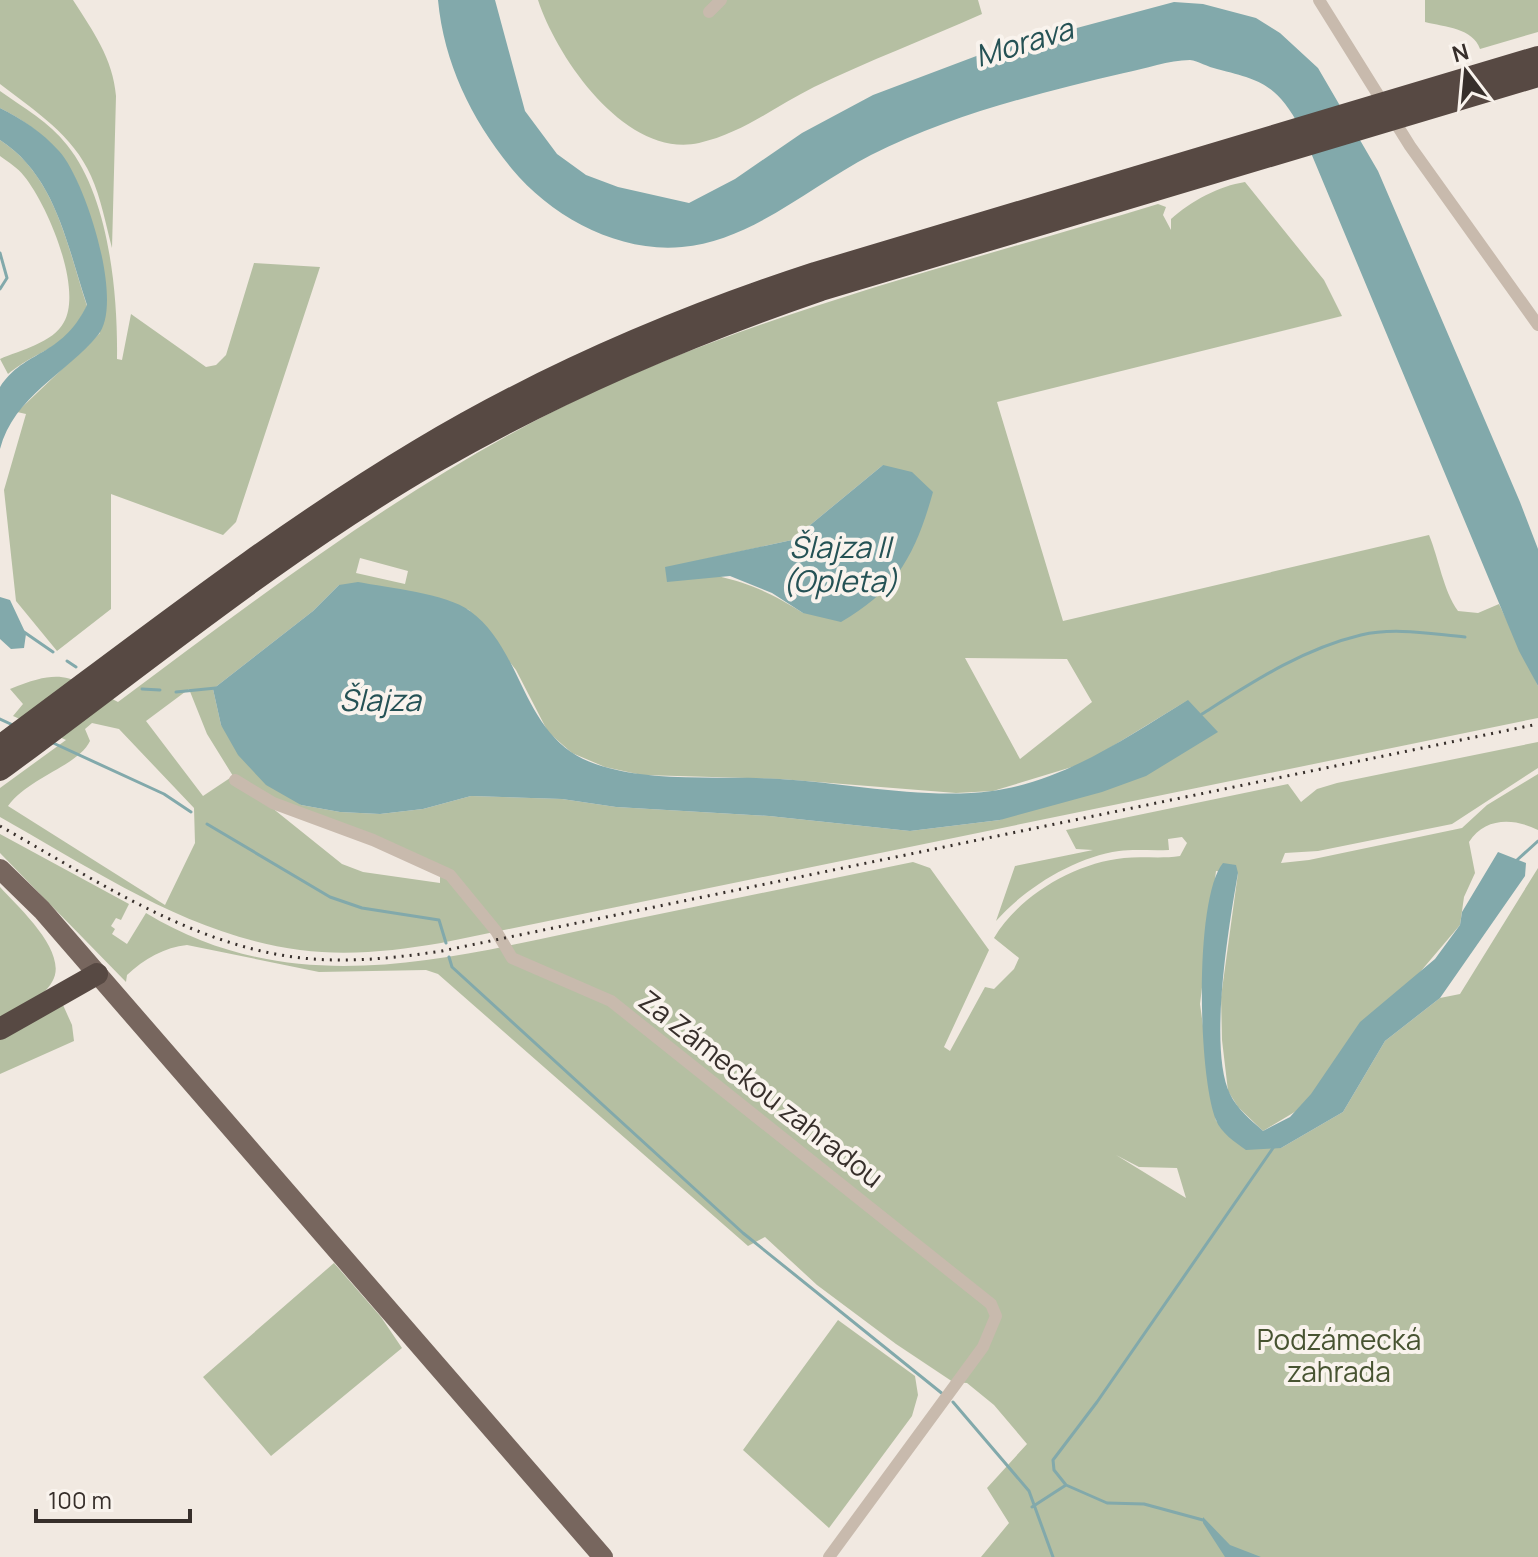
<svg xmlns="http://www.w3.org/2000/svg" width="1538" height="1557" viewBox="0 0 1538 1557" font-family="Manrope,sans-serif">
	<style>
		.green { fill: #b5bfa2; fill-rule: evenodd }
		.water { fill: #82a9ab }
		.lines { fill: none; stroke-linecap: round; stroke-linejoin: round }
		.stream { stroke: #82a9ab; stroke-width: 3 }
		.street { stroke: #c8baad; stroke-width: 12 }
		.primary { stroke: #77665e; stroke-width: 20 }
		.highway { stroke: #574943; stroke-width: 22 }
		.rail { stroke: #372f2b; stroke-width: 3; stroke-dasharray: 2 6; stroke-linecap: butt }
		.labels { text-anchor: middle; stroke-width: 8; stroke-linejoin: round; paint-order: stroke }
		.street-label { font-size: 28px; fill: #372f2b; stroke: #f9f3ed }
		.park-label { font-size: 28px; fill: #475331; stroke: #f9f3ed }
		.water-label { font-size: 30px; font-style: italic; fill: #255255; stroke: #f9f3ed }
	</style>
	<rect width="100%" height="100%" fill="#f1e9e1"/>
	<path class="green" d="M0,0H73C93,31 113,59 116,96L112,248C106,225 101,198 91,176C73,135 35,111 0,84Z
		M538,0H978L982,14C926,39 868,61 814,87C774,107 743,133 699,143C626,159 557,58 538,0Z
		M1425,0H1538V32L1480,49C1473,28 1445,27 1425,22Z
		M0,91C24,108 49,122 67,145C109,197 118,294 117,359L122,360L131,314L206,367L216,365L226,355L254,263L320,267L236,522L223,535L111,494V609L57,651L16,601L4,490L26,414L17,412L100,333C93,235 100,158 0,108Z
		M0,140C56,176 67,246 87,306C64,352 43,346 8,374L0,359C20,350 53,343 64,322C83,288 47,204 24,176C18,168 8,162 0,156Z
		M1245,182L1324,280L1342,316L997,402L1063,621L1429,535C1439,559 1443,590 1458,611L1478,613L1499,604L1538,686V718L441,943C394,951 348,956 300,950C191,936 94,870 0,817V788L66,740L13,716L23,704L10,689C65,667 68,677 118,702C259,597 397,491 554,411C745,315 954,266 1158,204L1166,207L1163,215L1171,230V219C1191,201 1219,186 1245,182ZM883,465L803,613C753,581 723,575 665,568L792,540ZM360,558L408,571L405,584L356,573ZM339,585L404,591L469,610L516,670L548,732L572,753L605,767L642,775L780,779L956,793L993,791L1085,763L1188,700L1000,820L910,831L769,816L616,807L562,799L471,796L423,809L380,814L340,812L301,805L221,725L213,689L313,611ZM965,658L1067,659L1092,702L1020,759ZM189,689L207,734L233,776L203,796L146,721ZM92,723L119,729L194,808L195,843L165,905L8,806C29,777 78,766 90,741L85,729ZM271,807L341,831L440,876V883L363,872L342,864Z
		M1538,742V768L1452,824L1318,851L1285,853L1281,863L1309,860L1462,828L1487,805L1538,774V830C1514,818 1485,817 1469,842L1475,873L1464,897L1460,925L1308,1104L1263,1131L1238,1107L1228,1091L1222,1040L1221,997L1238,873L1216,871L1200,1004L1216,1121L1281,1148L1343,1112L1385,1041L1440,998L1460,994L1538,868V1557H981L1009,1523L987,1488L1027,1444L994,1405L967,1383L953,1382L896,1344L817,1285L765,1237L748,1246L438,974L426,970L319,972L187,945C165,947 144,959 127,975L126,982L0,853V834L129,904L121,920L116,918L111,926L115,929L112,934L127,944L146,913C298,1005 454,956 616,923C715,903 814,882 913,862L930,868L989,950L944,1047L950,1051L985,987L994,989L1014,969L1019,958L994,938C1019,896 1074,863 1124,858C1142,856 1161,859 1180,856L1187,843L1182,837L1168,839L1169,850C1152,851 1135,849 1119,851C1075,857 1025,888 996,921L1015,866L1093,850L1076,849L1066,830L1288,784L1301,802L1317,789L1337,783ZM1116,1155L1139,1167L1177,1168L1186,1198Z
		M0,887C18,907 70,953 52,982C42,1000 17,1009 0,1018Z
		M63,1005L72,1025L74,1041L0,1074V1038Z
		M334,1263L381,1317L402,1348L271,1456L203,1377Z
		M838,1320L915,1376L918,1395L912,1416L829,1528L743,1450Z"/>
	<path class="water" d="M438,0H495L525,111L557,154L586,175L618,187L689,203L735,179L802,133L873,95L987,52L1174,2L1203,4L1256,18L1280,33L1318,68L1378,171L1520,502L1538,549V686L1519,651L1301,129C1276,84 1263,81 1217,69C1208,67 1198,61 1190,60C1169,60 1145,69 1124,73C1039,93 950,115 871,155C811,186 751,241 682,247C618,253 552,217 512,169C472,120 444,64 438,0Z
		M0,108C22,119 42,132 59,151C85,179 125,303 98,335C66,374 14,396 0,449V387C25,349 61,358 87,305C67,246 56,176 0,140Z
		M883,465L912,472L933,492C916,553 897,590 841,622L803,613L772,593L730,576L667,582L665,567L792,540Z
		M358,582C388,588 446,593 470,611C519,647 521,718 571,752C590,765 617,771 640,774C685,780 734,776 780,779C847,783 925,800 992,791C1065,781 1127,737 1188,700L1218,732L1146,776L1102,792L1000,820L910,831L769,816L616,807L562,799L471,796L423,809L380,814L340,812L301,805L266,785L238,755L221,725L213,689L313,611L339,585Z
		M0,597L10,600L26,634L24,648L11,649L0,639Z
		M1498,852L1526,863L1525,876L1440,998L1385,1041L1343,1112L1281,1148L1246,1150C1235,1142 1221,1133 1216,1120C1198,1076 1194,898 1223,863L1236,865L1238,873C1229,924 1208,1049 1230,1094C1237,1109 1251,1120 1263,1131L1290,1117L1311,1094L1360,1022L1435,959L1460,925L1462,912Z
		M1203,1517L1230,1545L1261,1557H1225L1203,1523Z"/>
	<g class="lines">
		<path class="stream" d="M0,253L7,278L0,289
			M24,632L53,652
			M67,661L76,667
			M142,689L160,690
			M176,692L216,688
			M1202,714C1251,683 1302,649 1361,635C1395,627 1431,634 1465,637
			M0,719L15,726
			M51,742L164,794L191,812
			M207,824L330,897L362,908L439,920L446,943
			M1517,860L1538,841
			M449,957L452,967L743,1233L944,1395
			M953,1402L1029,1491L1053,1557
			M1066,1485L1054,1470L1053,1460L1097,1402L1273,1148
			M1032,1507L1066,1485L1107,1503L1144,1504L1203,1520"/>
		<path class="street" d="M1319,0L1410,146L1538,325
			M709,12L721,0
			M235,780L273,803L373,840L450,875L496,931L512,958L611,1001L991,1304L996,1316L983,1347L829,1557"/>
		<path class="primary" d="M0,869L42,910L603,1557"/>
		<path class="highway" d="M0,746C137,645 272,538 419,450C544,375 677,318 815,273L1538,57
			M0,770C142,666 281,551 435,462C558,391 687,336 821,290L1538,76
			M0,1029L97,974"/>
		<path class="rail" d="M0,826C94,879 192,946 302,958C349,963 395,958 442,951L1538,724"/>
	</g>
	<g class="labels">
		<g class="street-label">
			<text transform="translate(761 1089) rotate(38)" y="10">Za Zámeckou zahradou</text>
		</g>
		<g class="park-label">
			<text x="1339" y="1350">Podzámecká<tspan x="1339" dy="32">zahrada</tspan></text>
		</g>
		<g class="water-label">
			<text transform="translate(1024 43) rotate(-17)" y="10">Morava</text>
			<text x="840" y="558">Šlajza II<tspan x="840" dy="34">(Opleta)</tspan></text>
			<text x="380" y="711">Šlajza</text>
		</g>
	</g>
	<g transform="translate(1466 72) rotate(344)" stroke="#f9f3ed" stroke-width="6" paint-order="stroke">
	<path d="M0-6L14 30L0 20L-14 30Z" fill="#372f2b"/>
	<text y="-12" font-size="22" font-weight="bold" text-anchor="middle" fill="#372f2b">N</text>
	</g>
	<path d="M36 1509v12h154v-12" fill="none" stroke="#372f2b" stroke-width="4"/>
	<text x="48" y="1509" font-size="24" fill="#372f2b" stroke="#f9f3ed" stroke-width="6" paint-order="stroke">100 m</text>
</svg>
